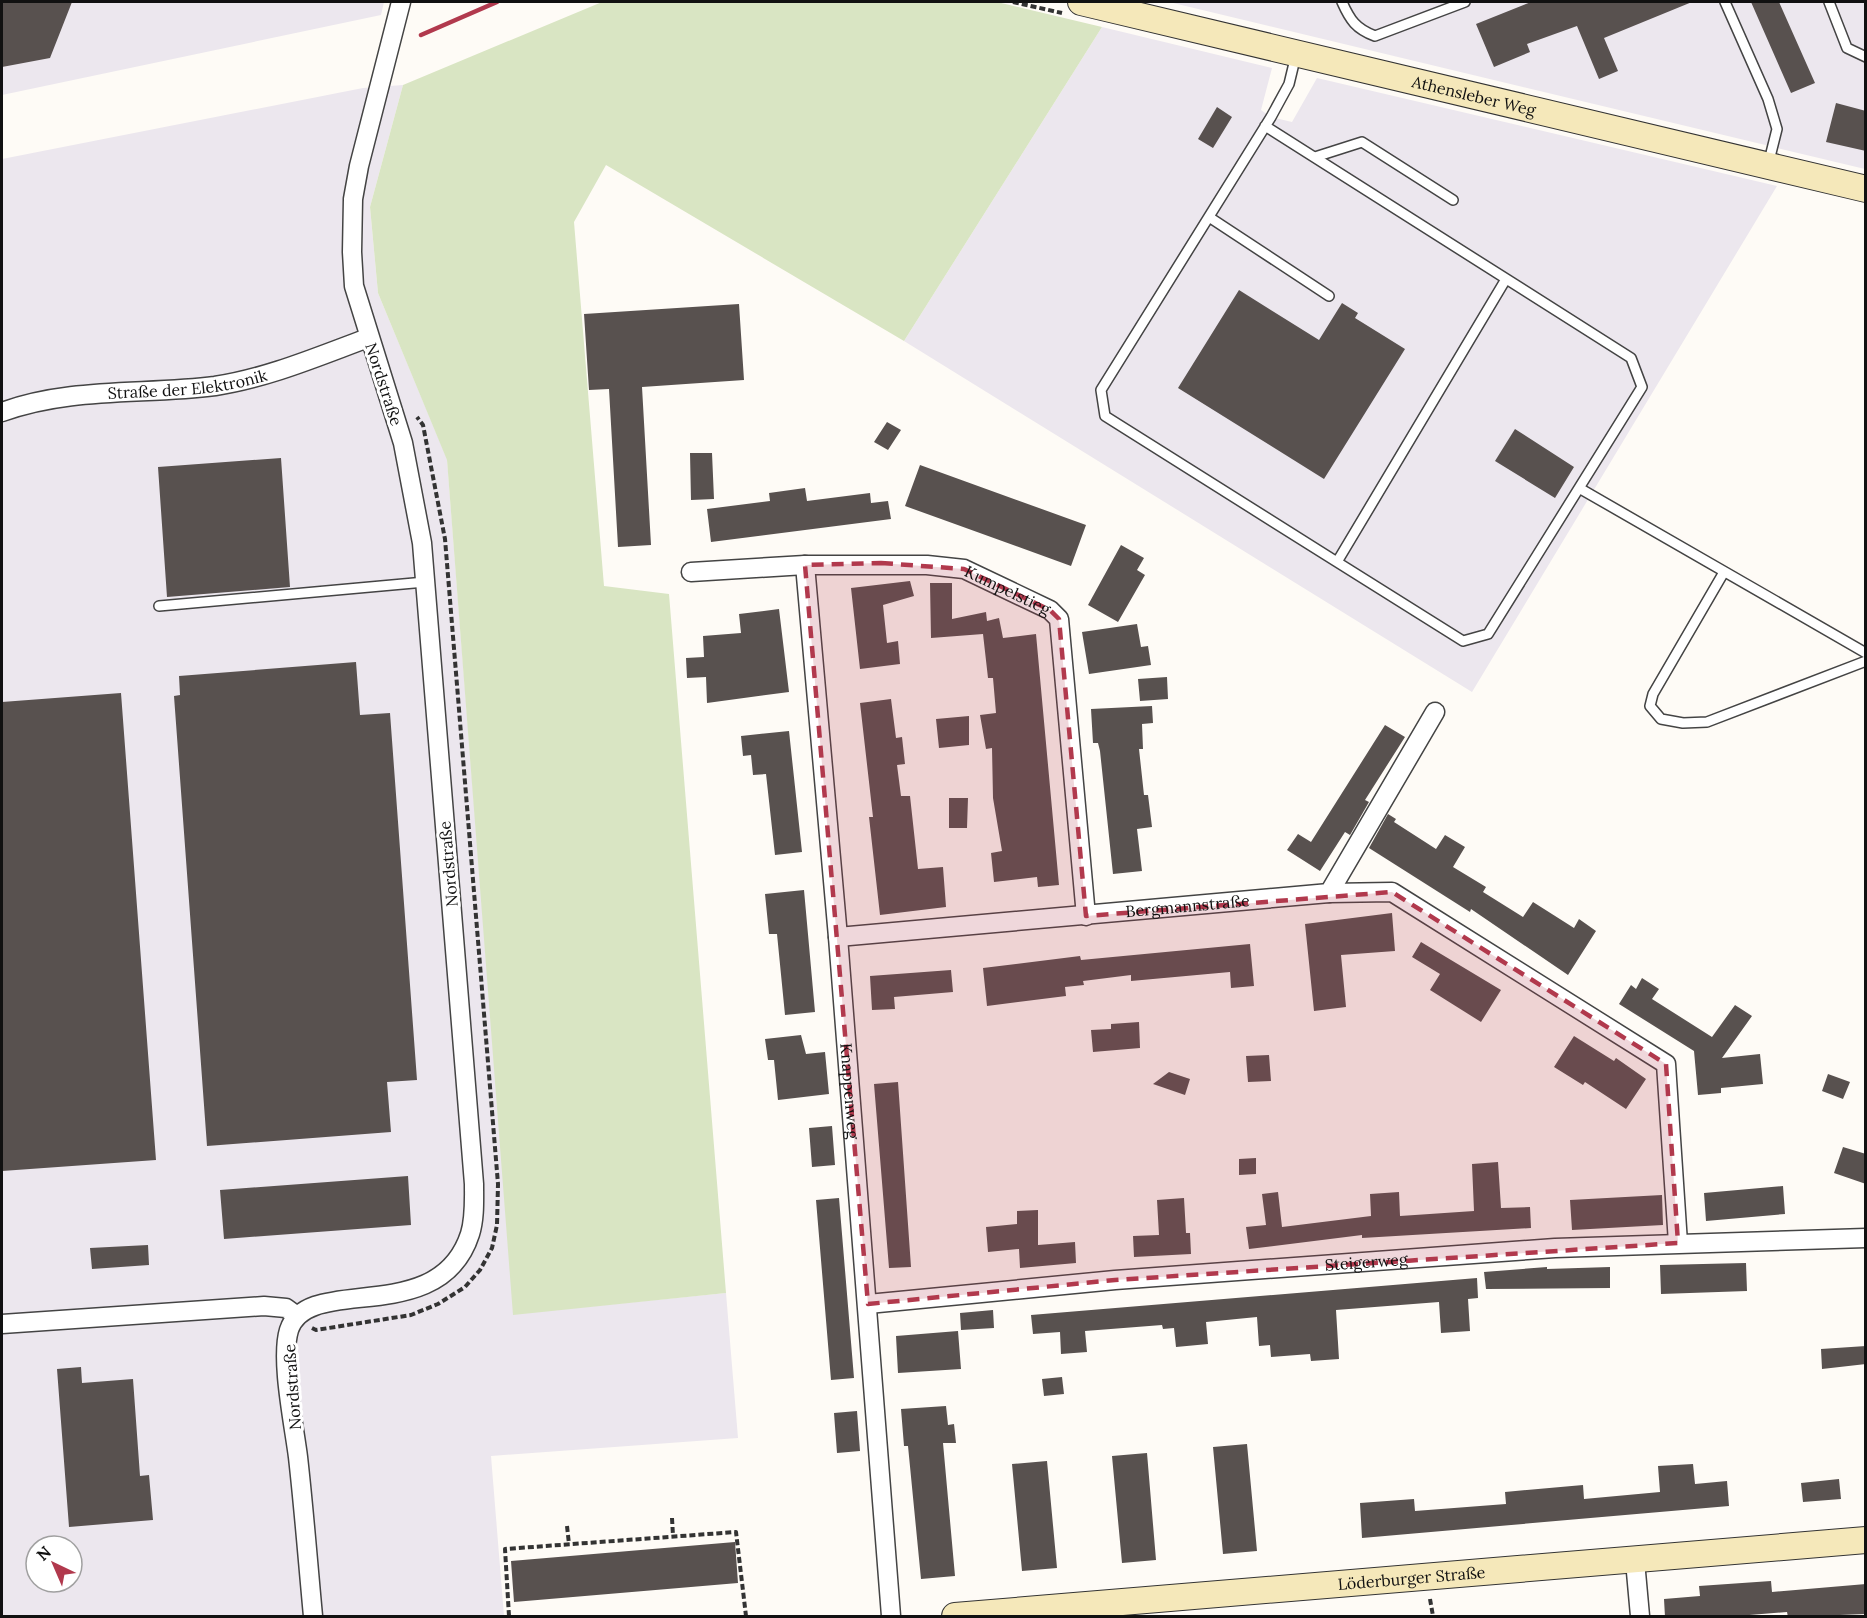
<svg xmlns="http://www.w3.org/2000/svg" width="1867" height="1618" viewBox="0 0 1867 1618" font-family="Lora,serif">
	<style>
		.industrial { fill: #ece7ee; fill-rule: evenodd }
		.green { fill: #d9e5c3 }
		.building { fill: #58514f }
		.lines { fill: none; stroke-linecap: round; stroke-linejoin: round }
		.lane-casing { stroke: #444; stroke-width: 12 }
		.street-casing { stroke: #444; stroke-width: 21 }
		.secondary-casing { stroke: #333; stroke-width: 28 }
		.path { stroke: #333; stroke-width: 4; stroke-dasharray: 6 3; stroke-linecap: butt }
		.lane { stroke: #fff; stroke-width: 9 }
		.street { stroke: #fff; stroke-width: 18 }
		.secondary { stroke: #f5e8ba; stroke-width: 26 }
		.rail { stroke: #b1394d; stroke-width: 4.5 }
		.marked { fill: #b1394d; fill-opacity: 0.2; stroke: #b1394d; stroke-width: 4.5; stroke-dasharray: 12 8; stroke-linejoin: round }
		.labels { text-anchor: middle; stroke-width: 6; stroke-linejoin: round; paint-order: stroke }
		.street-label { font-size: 16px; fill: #111; stroke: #fff }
	</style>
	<rect width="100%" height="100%" fill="#fefbf6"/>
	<path class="industrial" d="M2,2H384L381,15L2,95Z
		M1169,2H1865V169Z
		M1102,27L1272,68L1261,110L1271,117L1292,122L1317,78L1777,186L1472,692L904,341Z
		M403,85L370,207L378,293L447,459L514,1314L726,1293L738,1438L491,1456L504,1616H2V159L363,88ZM36,1546H72V1582H36Z"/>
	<path class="green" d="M602,2H997L1102,27L904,341L606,165L574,222L604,586L669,594L726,1293L513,1315L447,460L378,293L370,207L403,85Z"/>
	<path class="building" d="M2,2H72L50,58L2,67Z
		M1531,2H1692L1604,38L1618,71L1599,79L1577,26L1527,44L1530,52L1494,67L1476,24Z
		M1751,2H1779L1815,83L1791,93Z
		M1836,103L1866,111V151L1826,142Z
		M1217,107L1232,117L1213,148L1198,139Z
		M1239,290L1319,340L1342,303L1358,313L1355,318L1405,349L1324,479L1178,388Z
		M739,304L744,380L642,387L651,545L618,547L609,389L589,390L584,314Z
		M887,422L901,430L888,450L874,442Z
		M1515,429L1574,467L1555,498L1495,461Z
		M690,453H712L714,499L691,500Z
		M281,458L290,587L167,597L158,467Z
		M920,465L1086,525L1071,566L905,506Z
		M805,488L807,501L870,493L871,503L888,501L891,519L711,542L707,509L770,501L769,493Z
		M1121,545L1144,558L1137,570L1145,575L1118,622L1088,605Z
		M910,581L914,596L883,605L887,643L898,641L900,664L860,669L851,588Z
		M930,583H952V619L986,612L987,621L999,618L1003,638L1036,634L1059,885L1038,887L1037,877L994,882L991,853L1002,851L993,798L992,748L986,749L980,715L996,713L993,678H988L983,634L931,638Z
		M779,609L789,692L707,703L706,677L687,678L686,658L704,657L703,636L741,633L739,614Z
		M1137,624L1141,647L1148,646L1151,665L1089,674L1082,632Z
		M356,662L360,715L390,713L417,1080L387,1082L391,1132L207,1146L174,696L180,695L179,676Z
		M1167,677L1168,699L1140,701L1138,679Z
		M121,693L156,1160L2,1171V702Z
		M891,699L896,738L902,737L905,764L897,765L901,796H910L918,869L943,867L946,907L880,915L869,817H873L860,703Z
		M1152,706L1153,723L1142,724L1143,749H1139L1144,795H1148L1152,827L1137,829L1142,871L1113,874L1100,751L1098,743H1093L1091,709Z
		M969,716V745L939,748L936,719Z
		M1385,725L1405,737L1365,800L1369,802L1350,835L1345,832L1320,871L1287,850L1298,834L1311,842Z
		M789,731L802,852L775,855L766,774L753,775L751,755L743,756L741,736Z
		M949,798H968L967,828H949Z
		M1388,814L1396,819L1394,822L1436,849L1445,835L1465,847L1453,867L1486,887L1483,892L1523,917L1533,902L1574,928L1579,919L1596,931L1568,975L1471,909L1470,912L1369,848Z
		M804,890L815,1012L785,1015L777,934H769L765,894Z
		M1392,913L1395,951L1341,955L1346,1007L1314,1011L1305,924Z
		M1421,942L1501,990L1481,1022L1430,990L1440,974L1412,957Z
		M1250,944L1254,986L1231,988L1230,972L1131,981V975L1083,981L1084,985L1065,987L1066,996L987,1006L983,968L1080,956L1081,960Z
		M951,970L953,992L894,997L895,1009L872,1010L870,976Z
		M1642,978L1659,989L1652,999L1712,1037L1735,1005L1752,1016L1722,1058L1760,1054L1763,1084L1721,1088V1093L1698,1095L1694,1051L1619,1004L1631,985L1636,989Z
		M1139,1022L1140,1048L1093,1052L1091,1030L1111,1029V1024Z
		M801,1035L806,1054L825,1052L829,1094L778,1100L774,1060H768L765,1039Z
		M1574,1036L1614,1061L1616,1058L1646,1079L1626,1109L1585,1082L1583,1085L1554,1067Z
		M1269,1055L1271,1081L1248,1082L1246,1056Z
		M1169,1072L1190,1079L1185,1095L1153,1084Z
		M1828,1074L1850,1082L1843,1099L1822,1091Z
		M898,1082L911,1267L889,1268L874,1084Z
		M832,1126L835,1165L812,1167L809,1128Z
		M1843,1147L1866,1154V1184L1834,1173Z
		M1256,1158V1174L1239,1175V1159Z
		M1498,1162L1501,1208L1530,1207L1531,1228L1362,1238V1235L1249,1249L1246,1227L1266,1225L1262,1194L1278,1192L1282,1227L1371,1216L1370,1194L1399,1192L1400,1216L1474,1211L1472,1164Z
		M408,1176L411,1225L224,1239L220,1190Z
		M1783,1186L1785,1214L1706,1221L1704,1193Z
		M1662,1195L1663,1225L1572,1230L1570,1200Z
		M839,1198L854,1378L831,1380L816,1200Z
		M1184,1198L1186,1233H1190L1191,1254L1134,1257L1133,1236L1159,1235L1157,1200Z
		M1038,1210V1245L1075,1242L1076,1263L1020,1268L1019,1249L988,1252L986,1227L1017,1224V1211Z
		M148,1245L149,1265L92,1269L90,1248Z
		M1746,1263L1747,1291L1661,1294L1660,1265Z
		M1547,1267V1269L1610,1267V1288L1486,1289L1484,1272Z
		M1477,1278L1478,1298L1468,1299L1470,1331L1441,1333L1439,1302L1336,1310L1339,1359L1311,1361L1310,1354L1271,1357L1270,1345L1259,1346L1257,1317L1206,1322L1208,1344L1176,1347L1174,1328L1163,1329L1162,1325L1085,1331L1087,1352L1061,1354L1060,1332L1033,1334L1031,1315Z
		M993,1310L994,1328L961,1330L960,1313Z
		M958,1331L961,1369L898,1373L896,1336Z
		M1866,1346V1364L1822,1369L1821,1349Z
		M81,1367L82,1383L133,1379L140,1476L149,1475L153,1520L69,1527L57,1369Z
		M1062,1377L1064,1394L1044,1396L1042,1379Z
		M946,1406L948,1425L954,1424L956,1443H943L955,1576L921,1579L908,1446H904L901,1409Z
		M857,1411L860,1451L837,1453L834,1413Z
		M1247,1444L1257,1551L1223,1554L1213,1447Z
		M1147,1453L1156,1560L1122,1563L1112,1456Z
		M1047,1461L1057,1568L1022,1571L1012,1464Z
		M1693,1464L1695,1484L1727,1481L1729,1506L1362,1538L1360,1503L1414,1499L1415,1511L1506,1504L1505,1492L1583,1485L1584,1499L1660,1492L1658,1466Z
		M1839,1479L1841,1499L1803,1502L1801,1483Z
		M735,1542L738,1583L514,1602L511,1561Z
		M1771,1581L1772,1592L1866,1584V1614L1788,1617L1787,1612L1725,1617H1665L1664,1599L1700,1596L1699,1586Z"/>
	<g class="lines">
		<defs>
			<path id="lane" d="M1342,2C1350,20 1356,29 1375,36L1465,2
				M1725,2L1768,99L1777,129L1768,165
				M1829,2L1847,48L1866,57
				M1296,55L1289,84L1271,117L1101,390L1105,416L1337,562L1506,279
				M1265,126L1631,358L1642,387L1488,634L1463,641L1337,562
				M1315,157L1362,142L1453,200
				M1209,217L1329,296
				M1579,488L1866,653
				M1724,572L1653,694L1650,706L1661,719L1683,723L1707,722L1866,661
				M159,606L425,582"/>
			<g id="street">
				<path id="s1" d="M2,412C70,387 144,395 215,386C268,378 319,356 368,338"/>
				<path id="s2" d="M805,565L838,937L891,1616"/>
				<path id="s3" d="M691,572L805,565H927L964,569L1050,610L1059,619L1086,916"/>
				<path d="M1329,893L1392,892L1666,1064L1678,1243"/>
				<path id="s4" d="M838,937L1329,893L1435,712"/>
				<path id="s5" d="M868,1304L1115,1280L1555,1248L1866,1238"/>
				<path d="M2,1324L264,1306L286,1308L297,1316"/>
				<path d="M1635,1561L1640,1616"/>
				<path d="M313,1616C308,1563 304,1510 298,1457C294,1425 280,1359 289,1330C308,1272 439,1330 470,1234C475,1218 474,1200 474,1184L422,543L403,443L354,286L352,252L353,199L359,166L401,2"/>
			</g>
			<g id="secondary">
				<path id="s6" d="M1081,2L1866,189"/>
				<path id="s7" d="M955,1616L1866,1540"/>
			</g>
		</defs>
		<use href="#lane" class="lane-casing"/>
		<use href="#street" class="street-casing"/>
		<use href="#secondary" class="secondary-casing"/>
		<path class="path" d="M1013,2L1062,13
			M312,1328L316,1330L411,1315L438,1304L465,1287L480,1270L492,1248L497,1225L498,1184L445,539L423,425L417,417
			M672,1518L673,1536
			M567,1526L569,1544
			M1430,1599L1433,1616
			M509,1616L505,1549L736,1532L746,1616"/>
		<use href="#lane" class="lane"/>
		<use href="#street" class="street"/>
		<use href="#secondary" class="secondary"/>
		<path class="rail" d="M421,35L497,2"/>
	</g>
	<path class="marked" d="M881,563L964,569L1050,610L1059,619L1086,916L1392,892L1666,1064L1678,1243L1115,1280L868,1304L805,565Z"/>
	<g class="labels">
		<g class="street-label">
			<text dy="6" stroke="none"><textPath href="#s6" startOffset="404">Athensleber Weg</textPath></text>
			<text dy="6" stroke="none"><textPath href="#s1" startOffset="188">Straße der Elektronik</textPath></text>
			<text transform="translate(384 384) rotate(72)" y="6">Nordstraße</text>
			<text dy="6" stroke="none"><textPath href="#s3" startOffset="322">Kumpelstieg</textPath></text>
			<text transform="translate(448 864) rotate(-95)" y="6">Nordstraße</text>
			<text dy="6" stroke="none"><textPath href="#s4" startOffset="351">Bergmannstraße</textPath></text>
			<text dy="6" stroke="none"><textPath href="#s2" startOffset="528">Knappenweg</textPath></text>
			<text dy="6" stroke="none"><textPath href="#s5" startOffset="500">Steigerweg</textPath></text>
			<text transform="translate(292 1387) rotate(-94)" y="6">Nordstraße</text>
			<text dy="6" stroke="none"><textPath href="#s7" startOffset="458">Löderburger Straße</textPath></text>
		</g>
	</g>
	<rect width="1867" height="1618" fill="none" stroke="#111111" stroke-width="6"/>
	<g transform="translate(54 1564) rotate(316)"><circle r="28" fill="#ffffff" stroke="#a0a0a0" stroke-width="1.5"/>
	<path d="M0-4.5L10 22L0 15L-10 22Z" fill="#b1394d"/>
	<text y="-9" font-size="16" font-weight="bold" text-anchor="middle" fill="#111111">N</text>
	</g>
</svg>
